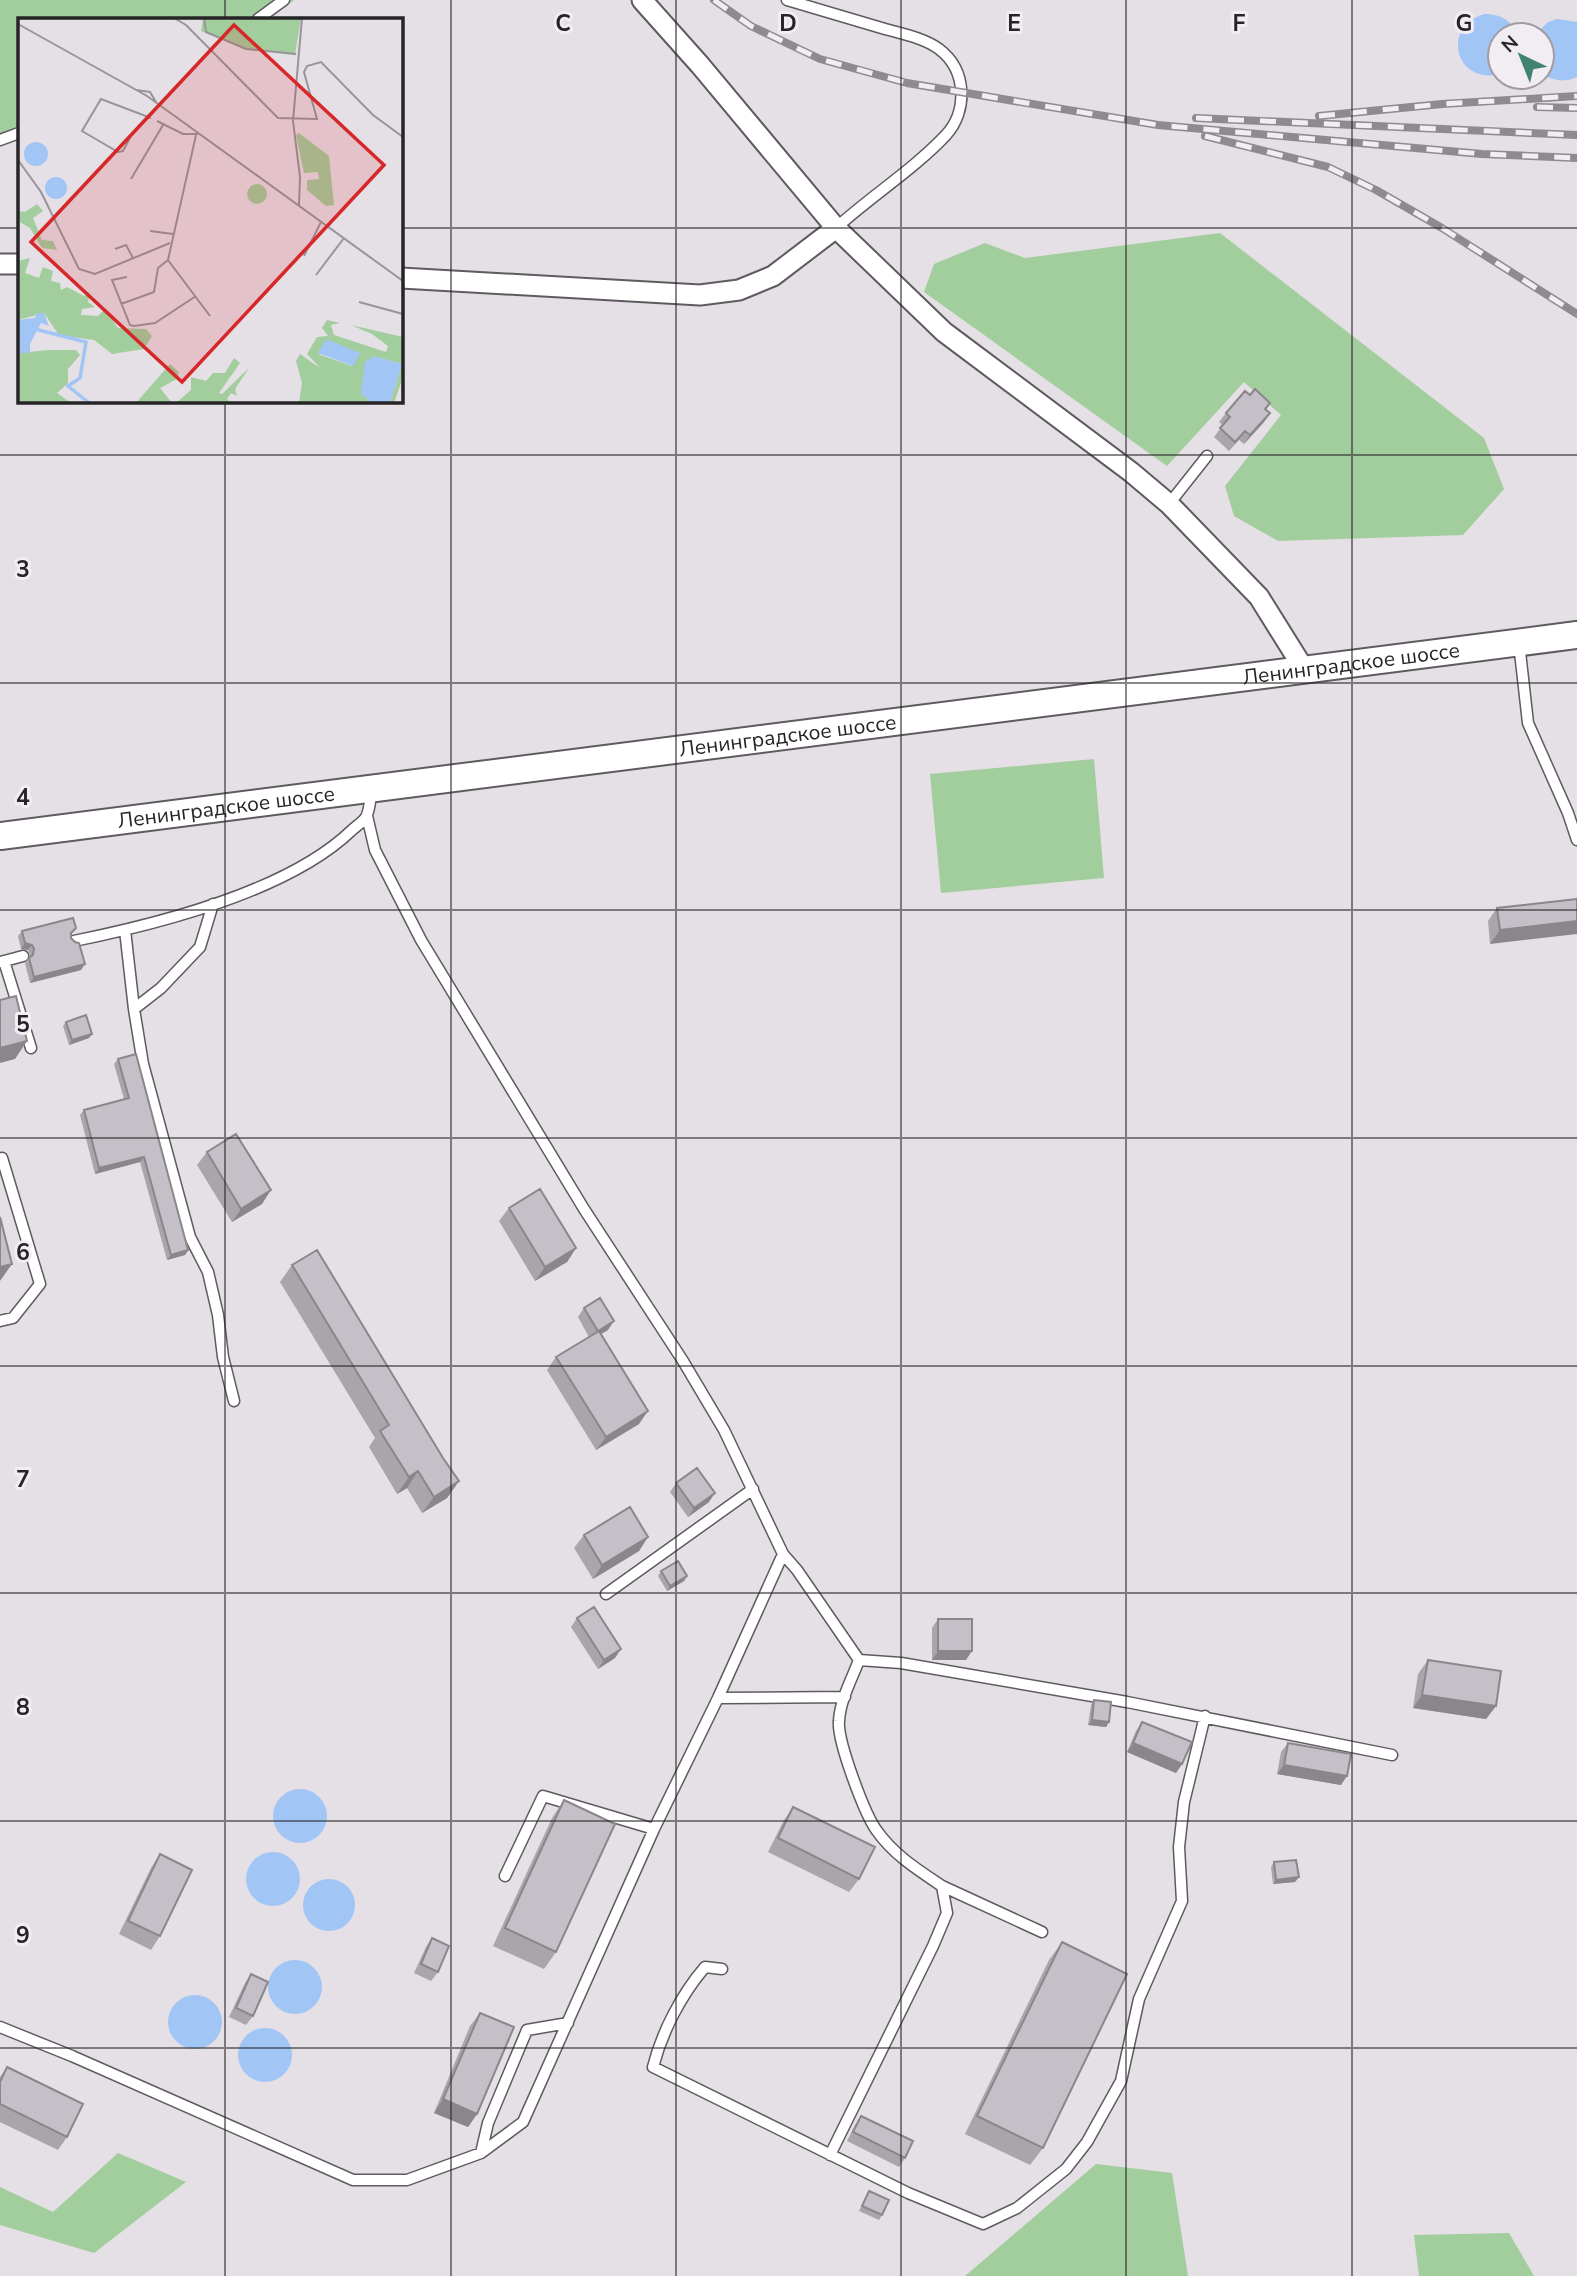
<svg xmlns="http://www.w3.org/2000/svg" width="1577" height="2276" viewBox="0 0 1577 2276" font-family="'Nunito Sans',sans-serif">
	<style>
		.green { fill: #a2cd9c }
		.water { fill: #a1c5f5 }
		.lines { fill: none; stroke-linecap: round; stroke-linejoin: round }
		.service-casing { stroke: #5f5a60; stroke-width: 13 }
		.minor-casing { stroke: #5f5a60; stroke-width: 23 }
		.secondary-casing { stroke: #5f5a60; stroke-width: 30 }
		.service { stroke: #fff; stroke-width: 10 }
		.minor { stroke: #fff; stroke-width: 19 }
		.secondary { stroke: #fff; stroke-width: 26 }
		.rail-casing { stroke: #8e8a8f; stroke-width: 8 }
		.rail { stroke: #f2ecf3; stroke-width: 5; stroke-dasharray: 16; stroke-linecap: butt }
		.wall { fill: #a9a5ab }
		.shaded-wall { fill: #8a868b }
		.building { fill: #c5c0c7; stroke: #8a868b; stroke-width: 2 }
		.grid { fill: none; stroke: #262426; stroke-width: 2; stroke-opacity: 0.55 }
		.labels { text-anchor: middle; stroke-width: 6; stroke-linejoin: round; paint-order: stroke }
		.street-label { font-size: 21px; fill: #262426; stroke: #f2ecf3 }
		.inset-river { fill: none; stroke: #a1c5f5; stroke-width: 3.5 }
		.inset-road { fill: none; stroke: #999499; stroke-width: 2 }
		.view { fill: #d62828; fill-opacity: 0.15; stroke: #d62828; stroke-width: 3.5 }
		.inset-edge { fill: none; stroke: #262426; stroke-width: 3.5 }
		.grid-label { font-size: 23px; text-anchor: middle; font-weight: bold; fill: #262426; stroke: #f2ecf3; stroke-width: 6; stroke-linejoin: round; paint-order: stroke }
	</style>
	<rect width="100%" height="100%" fill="#e5dfe6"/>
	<path class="green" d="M0,0H294L269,19H19V140L0,147Z
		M1220,233L1484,438L1504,489L1463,535L1278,541L1234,516L1225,486L1281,415L1244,382L1167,466L924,292L934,264L985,243L1025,258Z
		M1094,759L1104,878L941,893L930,774Z
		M118,2153L186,2182L94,2253L0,2225V2187L53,2212Z
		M1096,2164L1172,2173L1188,2276H965Z
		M1509,2233L1534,2276H1419L1414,2235Z"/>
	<path class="water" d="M1484,14C1501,14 1511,20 1518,35H1500V74C1456,85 1440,28 1484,14Z
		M1557,19L1577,22V77C1564,83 1554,81 1542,74V35H1535L1548,22Z
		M273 1816a27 27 0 1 1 54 0a27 27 0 1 1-54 0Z
		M246 1879a27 27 0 1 1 54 0a27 27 0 1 1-54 0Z
		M303 1905a26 26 0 1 1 52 0a26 26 0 1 1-52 0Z
		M268 1987a27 27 0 1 1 54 0a27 27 0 1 1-54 0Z
		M168 2022a27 27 0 1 1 54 0a27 27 0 1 1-54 0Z
		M238 2055a27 27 0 1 1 54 0a27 27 0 1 1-54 0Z"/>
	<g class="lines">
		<defs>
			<path id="service" d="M787,0C820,10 852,19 885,29C903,34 924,38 939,49C967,70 968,111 946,135C913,170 871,196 836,228
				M258,19L284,0
				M0,140L19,133
				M1169,504L1207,456
				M1519,643L1528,723L1568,813L1577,840
				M367,816L375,850L421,940L584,1209L683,1361L724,1430L783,1554L797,1570L859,1660L901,1663L1127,1702L1392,1755
				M125,930L134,1009L143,1064L190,1237L208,1272L218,1315L223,1357L234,1401
				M74,941C158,924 287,892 351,831C355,827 363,822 366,817C370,810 370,798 372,790
				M4,961L31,1048
				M1,962L23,956
				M134,1009L161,988L200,947L213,904
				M0,1321L13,1318L40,1284L2,1158
				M606,1594L753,1489
				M718,1698L845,1697
				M505,1876L543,1796L654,1829
				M942,1886L1042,1932
				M722,1969L705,1967C681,1995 662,2032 653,2067L908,2193L983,2224L1017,2208L1066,2169L1087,2142L1121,2081L1139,1999L1182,1901L1179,1847L1184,1802L1205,1716
				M0,2027L72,2056L353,2180H407L481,2153L523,2122L654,1829L718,1698L783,1554
				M481,2153L488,2123L527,2030L568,2023
				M830,2155L933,1946L947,1913L942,1886C918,1870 894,1855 877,1831C865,1815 837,1741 839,1721C840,1700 852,1679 859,1660"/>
			<path id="minor" d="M642,0L700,65L836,228L944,332L1131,472L1169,504L1259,597L1304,669
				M0,264H19
				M401,278L700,295L739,290L773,276L836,228"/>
			<g id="secondary">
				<path id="s1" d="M0,836L1577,635"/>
			</g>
		</defs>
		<use href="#service" class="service-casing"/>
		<use href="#minor" class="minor-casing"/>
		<use href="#secondary" class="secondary-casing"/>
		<use href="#service" class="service"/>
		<use href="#minor" class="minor"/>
		<use href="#secondary" class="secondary"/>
		<defs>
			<path id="rail" d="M714,0L751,26L820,59L907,83L1158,125L1482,154L1577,158
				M1537,107L1577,108
				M1319,116L1442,104L1577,96
				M1196,118L1577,135
				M1205,136L1328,167L1376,190L1442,228L1577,314"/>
		</defs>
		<use href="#rail" class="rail-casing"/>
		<use href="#rail" class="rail"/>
	</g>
	<path class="wall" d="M1250,395L1270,403L1266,410L1270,413L1264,422L1244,444L1239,440L1229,451L1214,437L1223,425L1219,422L1226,413Z
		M1577,899L1490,944L1488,921L1497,908Z
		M22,931L71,935V938L81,970L30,983L25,963L30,955L28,950L21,949L18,936Z
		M66,1022L89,1038L69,1045L63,1026Z
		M118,1059L188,1250L185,1255L167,1260L140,1162L95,1174L80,1115L84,1110L124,1099L114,1064Z
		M207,1152L262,1204L232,1222L197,1165Z
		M509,1208L576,1248L567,1262L535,1281L499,1221Z
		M292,1265L443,1458L459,1481L447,1498L422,1513L407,1488L397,1494L369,1447L375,1438L280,1282Z
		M584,1308L608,1330L601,1334L639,1424L596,1450L547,1370L556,1357L589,1337L578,1317Z
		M676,1483L709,1502L688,1517L670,1492Z
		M584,1535L648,1537L639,1551L593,1579L574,1548Z
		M661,1571L687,1576L684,1581L667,1591L658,1576Z
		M577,1618L615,1658L598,1669L571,1627Z
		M938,1619L966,1660H932V1628Z
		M1428,1660L1496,1706L1486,1719L1413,1708L1418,1674Z
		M1094,1700L1109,1722L1106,1727L1088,1725L1091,1705Z
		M1142,1722L1182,1764L1176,1773L1127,1752L1136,1731Z
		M1288,1743L1341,1785L1277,1774L1281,1752Z
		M564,1800L556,1952L544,1969L493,1946L552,1818Z
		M793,1807L859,1879L849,1892L768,1852L784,1820Z
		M160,1854V1936L151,1950L119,1934L151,1868Z
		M1274,1862L1299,1877L1295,1882L1273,1884L1271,1867Z
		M432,1938L438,1972L431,1981L414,1973L426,1947Z
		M1062,1942L1043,2148L1030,2165L965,2134L1049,1960Z
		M251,1974L253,2016L246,2025L229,2017L245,1983Z
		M480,2013L477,2114L468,2127L434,2113L470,2026Z
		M7,2067L67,2137L58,2150L0,2122V2077Z
		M861,2116L905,2158L899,2167L847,2141L855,2125Z
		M869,2191L882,2215L879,2220L859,2211Z"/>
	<path class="shaded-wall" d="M1270,413L1264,422L1244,444L1250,435Z
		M1577,921V934L1490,944L1500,930Z
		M25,943L32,945L28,950L21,949Z
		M85,964L81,970L30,983L34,977Z
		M92,1034L89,1038L69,1045L72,1040Z
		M27,1041L15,1059L0,1063V1048Z
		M144,1157L140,1162L95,1174L99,1168Z
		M271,1190L262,1204L232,1222L241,1209Z
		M576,1248L567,1262L535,1281L545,1267Z
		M188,1250L185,1255L167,1260L171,1255Z
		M12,1264L0,1281V1267Z
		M614,1321L608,1330L591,1340L598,1331Z
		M648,1411L639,1424L596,1450L606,1437Z
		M418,1471L407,1488L397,1494L409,1477Z
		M459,1481L447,1498L422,1513L434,1497Z
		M715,1493L709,1502L688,1517L694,1508Z
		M648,1537L639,1551L593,1579L602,1565Z
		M687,1576L684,1581L667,1591L670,1586Z
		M621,1649L615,1658L598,1669L604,1660Z
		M938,1651H972L966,1660H932Z
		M1422,1695L1496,1706L1486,1719L1413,1708Z
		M1092,1720L1109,1722L1106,1727L1088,1725Z
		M1133,1743L1182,1764L1176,1773L1127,1752Z
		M1284,1765L1347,1776L1341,1785L1277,1774Z
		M1299,1877L1295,1882L1273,1884L1276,1880Z
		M443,2099L477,2114L468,2127L434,2113Z"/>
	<path class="building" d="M1255,389L1270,403L1265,409L1270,413L1250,435L1245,431L1235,442L1220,428L1230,417L1226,413L1245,391L1250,395Z
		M1577,899V921L1500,930L1497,908Z
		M73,918L76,928L71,933V938L75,942L79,943L85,964L34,977L29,958L33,955L34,949L32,945L25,943L22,931Z
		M16,996L27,1041L0,1048V1000Z
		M86,1015L92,1034L72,1040L66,1022Z
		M136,1054L188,1250L171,1255L144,1157L99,1168L84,1110L129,1098L118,1059Z
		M236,1134L271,1190L241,1209L207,1152Z
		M540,1189L576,1248L545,1267L509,1208Z
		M0,1217L12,1264L0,1267Z
		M317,1250L443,1458L459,1481L434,1497L418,1471L409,1477L380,1431L389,1425L292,1265Z
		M600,1298L614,1321L598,1331L584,1308Z
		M599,1331L648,1411L606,1437L556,1357Z
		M697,1468L715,1493L694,1508L676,1483Z
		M630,1507L648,1537L602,1565L584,1535Z
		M678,1561L687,1576L670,1586L661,1571Z
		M594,1607L621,1649L604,1660L577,1618Z
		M938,1619H972V1651H938Z
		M1428,1660L1501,1671L1496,1706L1422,1695Z
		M1094,1700L1111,1702L1109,1722L1092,1720Z
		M1142,1722L1192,1742L1182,1764L1133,1743Z
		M1288,1743L1351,1754L1347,1776L1284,1765Z
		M564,1800L615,1824L556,1952L505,1928Z
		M793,1807L875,1847L859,1879L778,1838Z
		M160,1854L192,1870L160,1936L128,1921Z
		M1296,1860L1299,1877L1276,1880L1274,1862Z
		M432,1938L449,1946L438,1972L421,1964Z
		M1062,1942L1127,1974L1043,2148L977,2116Z
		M251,1974L268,1982L253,2016L236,2008Z
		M480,2013L514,2027L477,2114L443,2099Z
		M7,2067L83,2104L67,2137L0,2104V2082Z
		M861,2116L913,2141L905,2158L853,2132Z
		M869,2191L889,2200L882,2215L862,2206Z"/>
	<path class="grid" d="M225,0V19M451,0V2276M676,0V2276M901,0V2276M1126,0V2276M1352,0V2276M0,228H19M401,228H1577M225,401V2276M0,455H1577M0,683H1577M0,910H1577M0,1138H1577M0,1366H1577M0,1593H1577M0,1821H1577M0,2048H1577"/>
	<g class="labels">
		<g class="street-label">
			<text dy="7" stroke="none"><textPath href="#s1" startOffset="1362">Ленинградское шоссе</textPath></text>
			<text dy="7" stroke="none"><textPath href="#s1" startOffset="794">Ленинградское шоссе</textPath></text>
			<text dy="7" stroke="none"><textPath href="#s1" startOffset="228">Ленинградское шоссе</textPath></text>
		</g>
	</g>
	<g transform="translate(18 18)">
		<rect width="385" height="385" fill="#e5dfe6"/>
		<path d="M180,0H283L277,37L227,31L183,13L185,2ZM281,115L311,138L316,187L308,188L289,172V162L301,161L300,154L286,155L278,117ZM229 176a10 10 0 1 1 20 0a10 10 0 1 1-20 0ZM19,186L25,193L15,200L24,222L35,223L39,232L24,230L12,210L2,204L0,193L7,194ZM12,240L7,255L21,260L25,249L35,253L33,263L42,265L43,272L49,269L66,278L72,274L70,284L77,289L64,291L63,297L80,298L87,291L100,310L128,311L134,318L126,331L94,336L76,322L41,317L26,295L0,302V243ZM309,302L322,305L313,307L316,317L368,334L370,328L354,316L333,307L385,319V359L376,385H372L384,346L356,338L343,375L354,385H281L284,365L278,343L282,336L302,350L289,336L299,319L310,318L304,310ZM342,335L334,348L300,336ZM30,332H58L62,337L50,351V365L39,375L53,385H0V335ZM216,340L222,345L201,375L204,376L231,350L217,371L219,378L213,375L209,381L213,385H158L173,372V359L188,363L195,355H207ZM152,346L161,354L159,361L142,370L154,385H118Z" fill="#a2cd9c" fill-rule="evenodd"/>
		<path d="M6 136a12 12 0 1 1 24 0a12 12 0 1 1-24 0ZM27 170a11 11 0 1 1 22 0a11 11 0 1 1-22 0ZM19,295H26L31,308L23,305L12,326V335H0V302L17,300ZM308,321L342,335L335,348L300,335ZM356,338L384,346L372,385H354L343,375L347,344Z" fill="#a1c5f5"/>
		<path class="inset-river" d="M17,311L68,324L62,360L50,368L71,385"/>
		<path class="inset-road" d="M156,0L168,7L260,100L299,101L286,54L289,48L303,44L355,97L385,119M186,0L188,14L228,31L278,36M0,6L129,78L385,263M118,72L132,74L138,84M139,103L165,116H180M178,117L150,242L192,298M113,118L105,133L100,134L64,113L83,81L133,100M0,142L23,174L61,251L77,256L152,225M113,161L145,107M281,187L282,159L275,103L284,0M132,213L155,216M97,231L108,227L115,240M286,238L303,204M298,257L326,220M109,259L94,262L112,307L116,308L137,305L178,278M341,284L385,296M103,286L136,274L140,250L150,242"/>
		<path class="view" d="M216,7L366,147L164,364L13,224Z"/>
		<rect width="385" height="385" class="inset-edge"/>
	</g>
	<g class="grid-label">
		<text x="563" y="31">C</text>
		<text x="788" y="31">D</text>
		<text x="1014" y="31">E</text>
		<text x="1239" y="31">F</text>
		<text x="1464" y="31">G</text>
		<text x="23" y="577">3</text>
		<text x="23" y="805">4</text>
		<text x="23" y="1032">5</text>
		<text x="23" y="1260">6</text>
		<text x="23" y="1487">7</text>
		<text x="23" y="1715">8</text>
		<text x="23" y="1943">9</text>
	</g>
	<g transform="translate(1521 56) rotate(317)"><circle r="33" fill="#f2ecf3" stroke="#a09ca1" stroke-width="2"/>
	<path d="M0-5L12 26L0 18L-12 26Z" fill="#418373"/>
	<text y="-10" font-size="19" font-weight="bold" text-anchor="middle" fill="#262426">N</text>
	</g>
</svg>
